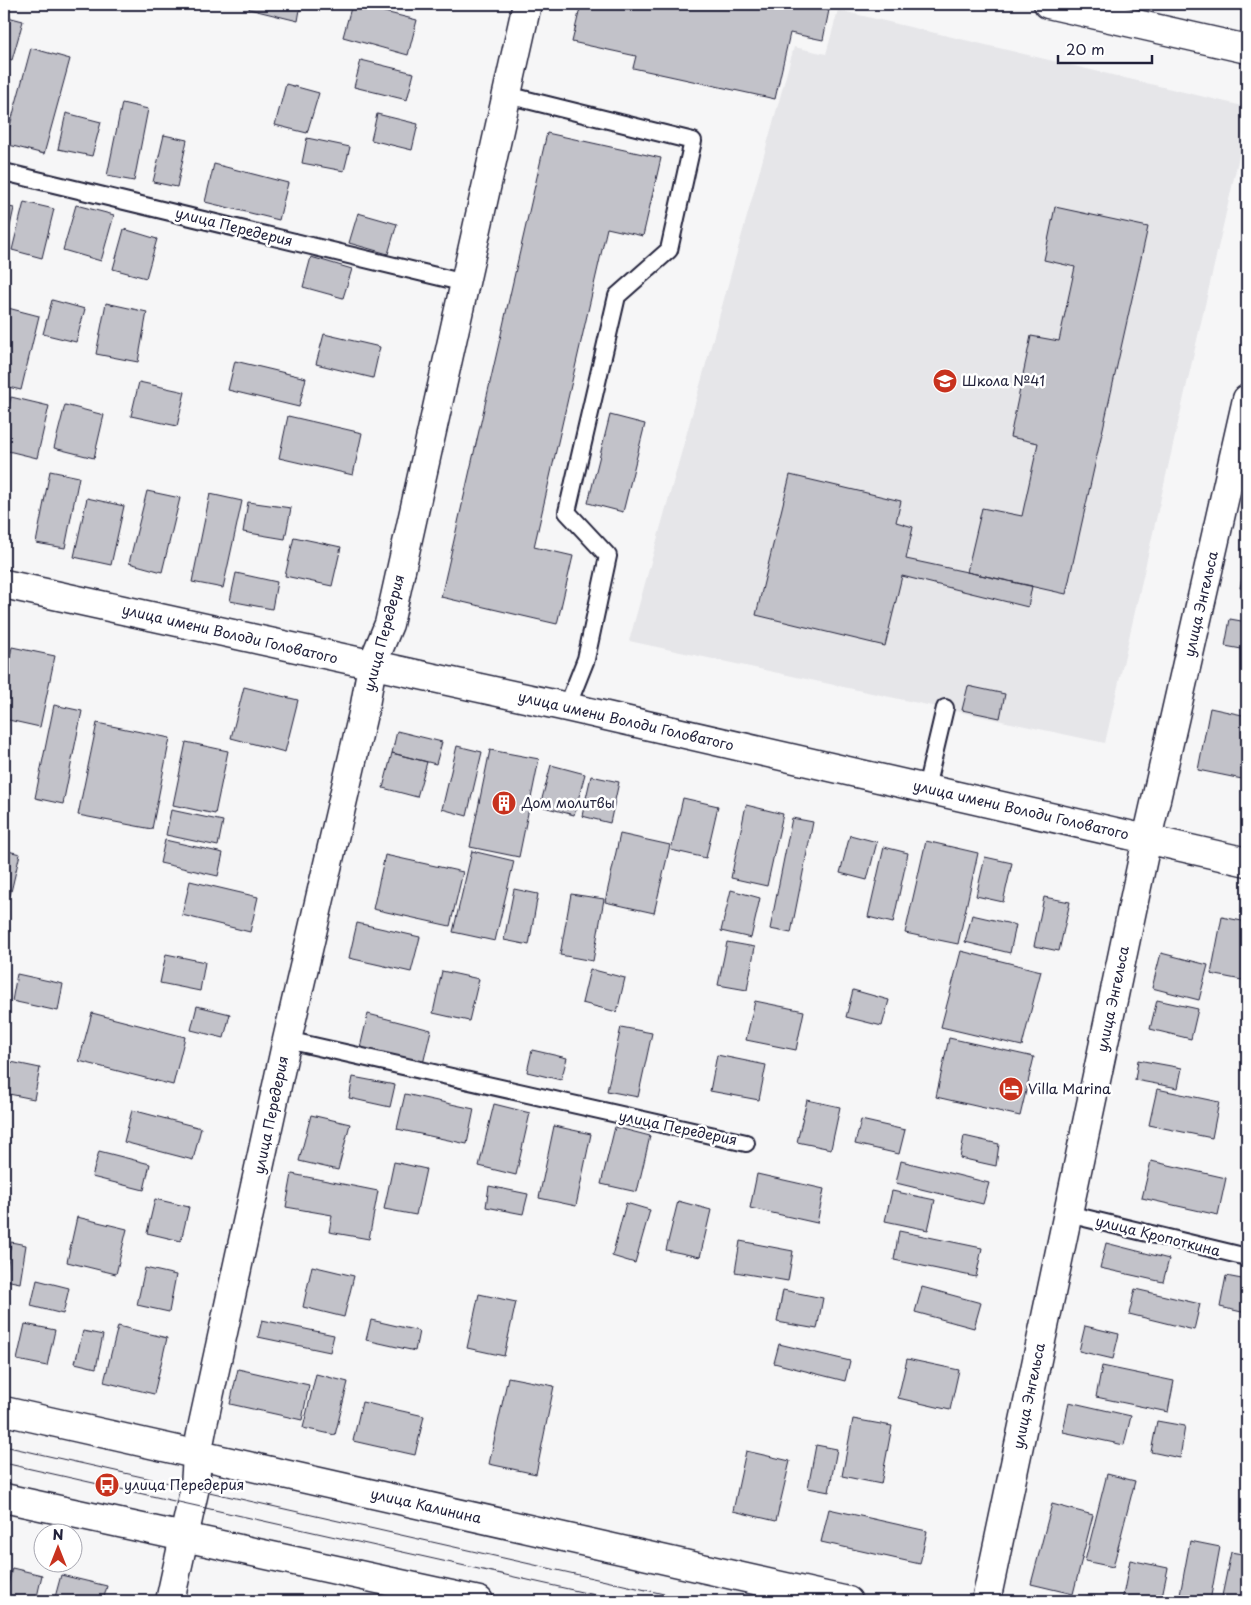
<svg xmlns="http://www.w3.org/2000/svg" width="1251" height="1605" viewBox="0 0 1251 1605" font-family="'Playpen Sans',sans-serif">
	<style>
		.built { fill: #e6e6e9 }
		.building { fill: #c2c2c9; stroke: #22223b }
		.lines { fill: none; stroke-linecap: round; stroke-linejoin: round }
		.service-casing { stroke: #22223b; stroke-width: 20 }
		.minor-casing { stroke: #22223b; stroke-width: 31 }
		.secondary-casing { stroke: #22223b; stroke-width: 31 }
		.service { stroke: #fff; stroke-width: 16 }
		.minor { stroke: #fff; stroke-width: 28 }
		.secondary { stroke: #fff; stroke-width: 28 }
		.tram { stroke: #22223b; stroke-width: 1 }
		.labels { text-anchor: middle; stroke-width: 5; stroke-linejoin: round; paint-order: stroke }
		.street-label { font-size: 14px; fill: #22223b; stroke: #fff }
		.poi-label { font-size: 14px; fill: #22223b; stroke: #fff; text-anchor: start }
	</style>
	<rect width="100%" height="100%" fill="#f6f6f7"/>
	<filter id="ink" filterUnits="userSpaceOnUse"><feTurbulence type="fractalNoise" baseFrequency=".02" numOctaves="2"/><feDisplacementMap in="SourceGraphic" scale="10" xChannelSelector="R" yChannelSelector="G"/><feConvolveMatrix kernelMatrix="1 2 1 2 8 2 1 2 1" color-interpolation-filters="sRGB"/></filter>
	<g filter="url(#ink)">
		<path class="built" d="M838,10L1247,107V121L1105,743L629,641L794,47L826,54Z"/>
		<path class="building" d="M250,4H301L298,21L249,9Z
			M352,4L417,20L408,55L343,37Z
			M581,4H802L829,10L823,40L790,33L775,99L633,68L636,56L572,42Z
			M4,16L23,21L12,60L4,57Z
			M31,48L70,59L44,154L5,144Z
			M361,60L414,73L407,100L354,87Z
			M286,84L319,93L307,133L275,125Z
			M122,103L148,109L134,181L107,176Z
			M66,113L101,122L92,156L58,149Z
			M377,114L418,124L412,150L371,140Z
			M547,133L661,158L643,236L607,228L534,547L573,556L557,624L441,597Z
			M164,135L187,140L177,187L153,182Z
			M307,138L350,147L344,171L302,163Z
			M214,164L288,183L279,220L205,202Z
			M24,202L54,209L42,258L12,250Z
			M76,205L114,215L101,261L63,250Z
			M4,206L14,208L4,254Z
			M1055,207L1148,227L1066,594L967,572L982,508L1022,516L1038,443L1010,437L1031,336L1059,341L1075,267L1044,260Z
			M358,213L397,224L388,254L349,243Z
			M124,229L157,239L146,278L113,269Z
			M311,257L352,269L343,298L303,287Z
			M52,300L85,309L76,342L43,334Z
			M106,303L147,312L138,362L96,354Z
			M4,307L39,316L21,390L4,386Z
			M324,334L380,347L373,378L316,364Z
			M235,361L306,378L299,407L228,390Z
			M139,382L185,392L177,426L131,416Z
			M11,397L49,406L37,458L4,450V427Z
			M65,405L104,415L94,458L54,448Z
			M610,415L645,424L623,512L588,503Z
			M288,416L362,433L353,475L279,458Z
			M50,471L79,477L65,548L36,543Z
			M790,475L901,501L896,522L913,527L906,559L1032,586L1028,607L902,576L885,646L756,615Z
			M147,491L180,498L162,572L129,563Z
			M210,494L242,501L223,588L192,582Z
			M87,498L124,506L111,565L74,557Z
			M248,502L291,508L285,539L243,532Z
			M294,537L341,547L332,586L285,576Z
			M1247,555V589L1240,588Z
			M236,573L277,582L272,609L230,601Z
			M1230,619L1247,622V650L1225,646Z
			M12,647L55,656L40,727L4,719V685Z
			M968,686L1005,694L1000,718L962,710Z
			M244,687L298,700L285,752L231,738Z
			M54,705L82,711L63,804L35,798Z
			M1210,708L1247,716V780L1198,770Z
			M97,723L170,738L152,829L78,815Z
			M397,731L442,742L436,764L392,753Z
			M186,742L228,751L215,814L173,805Z
			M457,746L482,752L467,816L442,809Z
			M490,750L539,759L519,857L470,847Z
			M392,753L427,762L417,797L383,788Z
			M551,765L585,774L574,815L540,806Z
			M591,776L619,782L610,823L582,816Z
			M683,798L718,806L706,858L671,850Z
			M746,805L783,814L767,886L731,878Z
			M171,810L223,821L218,846L166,835Z
			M792,818L813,822L791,933L770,929Z
			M620,834L670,845L654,913L605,902Z
			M850,835L877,842L867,880L840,873Z
			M165,840L223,853L218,876L160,863Z
			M926,841L978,853L958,944L905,933Z
			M884,847L908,853L893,923L868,917Z
			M4,850L20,854L10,896L4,894Z
			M472,851L514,861L495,941L453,932Z
			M385,855L463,872L450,926L373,909Z
			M985,857L1012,863L1003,902L976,896Z
			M190,881L258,897L250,932L182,915Z
			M514,889L538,894L529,945L504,940Z
			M731,890L760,898L751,938L721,931Z
			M571,894L604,899L593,961L560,955Z
			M1044,897L1070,902L1059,951L1034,946Z
			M972,915L1016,925L1010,953L965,942Z
			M1222,917L1247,922V981L1211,974Z
			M357,923L420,937L411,972L349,958Z
			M727,942L755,947L747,990L718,985Z
			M961,951L1041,971L1022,1046L941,1027Z
			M1161,953L1208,965L1199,1000L1152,988Z
			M166,954L205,962L200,991L160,983Z
			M590,969L625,978L617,1012L582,1003Z
			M442,971L479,979L469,1021L433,1013Z
			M17,974L63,984L58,1011L12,1001Z
			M853,990L889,1000L882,1026L846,1017Z
			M1157,1000L1198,1009L1191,1039L1150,1029Z
			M755,1001L804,1011L796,1050L746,1040Z
			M197,1006L230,1014L224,1038L191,1030Z
			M92,1013L185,1037L173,1085L79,1061Z
			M368,1014L431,1030L423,1064L360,1048Z
			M621,1027L652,1033L638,1097L607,1091Z
			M949,1038L1034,1057L1020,1116L936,1097Z
			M532,1050L567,1058L561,1080L527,1072Z
			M717,1055L766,1065L759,1100L710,1091Z
			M1138,1060L1182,1068L1178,1088L1135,1080Z
			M6,1061L40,1068L34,1099L4,1093Z
			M353,1077L395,1085L390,1107L349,1098Z
			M1157,1089L1219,1102L1212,1138L1149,1125Z
			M405,1094L474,1109L467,1144L397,1129Z
			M807,1100L840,1107L831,1149L797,1142Z
			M494,1104L530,1113L516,1175L479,1166Z
			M132,1110L201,1128L193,1160L124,1142Z
			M311,1115L350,1124L338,1170L299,1161Z
			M861,1120L905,1130L899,1154L855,1144Z
			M554,1126L591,1134L576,1206L539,1198Z
			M615,1127L650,1136L637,1192L601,1184Z
			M964,1136L999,1144L996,1166L960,1158Z
			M99,1151L150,1164L144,1190L92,1177Z
			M901,1161L989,1183L983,1204L896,1183Z
			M1151,1161L1226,1178L1218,1215L1142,1198Z
			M394,1162L426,1169L416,1215L384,1209Z
			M292,1174L378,1191L369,1239L329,1232L332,1215L286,1207Z
			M757,1174L824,1189L817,1223L750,1208Z
			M489,1186L528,1194L523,1214L486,1207Z
			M892,1191L935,1200L928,1230L885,1221Z
			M155,1199L189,1207L181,1241L147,1233Z
			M678,1201L711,1210L700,1257L666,1250Z
			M626,1203L650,1210L635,1263L612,1256Z
			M77,1217L127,1229L116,1274L67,1262Z
			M899,1231L982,1248L976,1277L894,1260Z
			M740,1241L793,1251L788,1281L735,1272Z
			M11,1242L26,1245L20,1283L5,1280Z
			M1106,1243L1169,1259L1163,1282L1100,1268Z
			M312,1266L354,1276L344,1317L303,1307Z
			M145,1268L176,1275L169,1312L137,1305Z
			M1226,1276L1247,1280L1246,1313L1220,1307Z
			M37,1280L69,1288L63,1314L31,1306Z
			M922,1287L981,1303L974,1328L915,1312Z
			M1135,1289L1200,1304L1194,1330L1129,1314Z
			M783,1290L823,1298L817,1329L777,1322Z
			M479,1294L516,1302L504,1356L467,1348Z
			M262,1320L334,1335L330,1352L258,1337Z
			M371,1320L419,1331L415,1351L366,1340Z
			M25,1324L55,1330L47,1366L17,1360Z
			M118,1326L167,1338L154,1394L104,1382Z
			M1085,1326L1119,1334L1113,1359L1079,1351Z
			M83,1331L103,1335L96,1368L75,1363Z
			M779,1344L850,1361L845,1381L774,1363Z
			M907,1359L959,1370L950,1410L898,1398Z
			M1102,1366L1174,1381L1168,1412L1096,1397Z
			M238,1369L309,1385L302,1420L230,1404Z
			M316,1374L348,1382L335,1435L303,1428Z
			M508,1377L554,1386L536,1474L489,1464Z
			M362,1402L424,1416L415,1455L353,1441Z
			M1069,1402L1131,1416L1124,1445L1063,1432Z
			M853,1419L892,1426L881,1484L842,1476Z
			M1157,1421L1185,1426L1180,1458L1151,1452Z
			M816,1445L837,1449L829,1492L808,1488Z
			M746,1451L790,1461L776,1521L733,1511Z
			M1107,1474L1135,1481L1113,1567L1085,1561Z
			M1052,1504L1093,1515L1073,1594L1031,1584Z
			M829,1509L927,1531L920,1564L821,1542Z
			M1190,1541L1220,1547L1210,1601L1180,1595Z
			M1231,1552L1247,1555V1601H1221Z
			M1130,1560L1168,1568L1161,1601H1122Z
			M12,1568L42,1575L36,1601H4Z
			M61,1575L107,1586L103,1601H54Z"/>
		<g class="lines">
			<defs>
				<path id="service" d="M507,95L693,141L669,250L617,296L567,512L608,556L586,659L567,707
					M4,172L465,283
					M926,788L945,708
					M287,1040L746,1143
					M1068,1214L1247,1257"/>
				<path id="minor" d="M4,584L567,707L1247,862
					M170,1601L195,1487L197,1455L203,1424L287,1040L365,705L372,665L389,624L527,4
					M986,1601L1147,839L1247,399"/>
				<path id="secondary" d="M1048,4L1247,49
					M4,1411L848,1601
					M4,1498L479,1601"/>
			</defs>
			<use href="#service" class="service-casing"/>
			<use href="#minor" class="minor-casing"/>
			<use href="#secondary" class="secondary-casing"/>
			<use href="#service" class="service"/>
			<use href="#minor" class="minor"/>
			<use href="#secondary" class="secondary"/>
			<path class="tram" d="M4,1446L695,1601
				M4,1463L622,1601"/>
		</g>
	</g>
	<defs>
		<symbol id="school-disc" viewBox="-11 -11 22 22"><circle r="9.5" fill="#c8321e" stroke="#fff"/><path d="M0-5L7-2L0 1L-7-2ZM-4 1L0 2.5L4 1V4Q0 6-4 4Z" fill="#fff"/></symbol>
		<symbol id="building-disc" viewBox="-11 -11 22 22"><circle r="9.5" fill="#c8321e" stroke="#fff"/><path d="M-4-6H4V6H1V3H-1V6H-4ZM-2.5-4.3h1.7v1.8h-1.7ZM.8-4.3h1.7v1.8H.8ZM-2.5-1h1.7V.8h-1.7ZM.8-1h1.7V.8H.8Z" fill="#fff"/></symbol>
		<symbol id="hotel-disc" viewBox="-11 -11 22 22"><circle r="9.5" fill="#c8321e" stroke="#fff"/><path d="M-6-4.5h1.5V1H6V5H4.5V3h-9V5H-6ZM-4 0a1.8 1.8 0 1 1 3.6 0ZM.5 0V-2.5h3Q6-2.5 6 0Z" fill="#fff"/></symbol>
		<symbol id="bus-disc" viewBox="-11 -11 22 22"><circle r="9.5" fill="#c8321e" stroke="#fff"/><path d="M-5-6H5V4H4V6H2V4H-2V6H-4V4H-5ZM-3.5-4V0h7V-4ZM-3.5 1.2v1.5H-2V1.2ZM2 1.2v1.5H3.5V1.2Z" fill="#fff"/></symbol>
	</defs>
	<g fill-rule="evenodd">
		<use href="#school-disc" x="931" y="367" width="28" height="28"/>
		<use href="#building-disc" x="490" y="789" width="28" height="28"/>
		<use href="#hotel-disc" x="997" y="1075" width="28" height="28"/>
		<use href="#bus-disc" x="93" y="1471" width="28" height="28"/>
	</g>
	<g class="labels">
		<g class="street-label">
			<text transform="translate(234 227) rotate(14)" y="5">улица Передерия</text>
			<text transform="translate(1201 604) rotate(-77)" y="5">улица Энгельса</text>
			<text transform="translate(384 633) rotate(-75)" y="5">улица Передерия</text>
			<text transform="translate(230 634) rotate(13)" y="5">улица имени Володи Головатого</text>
			<text transform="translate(626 721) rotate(13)" y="5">улица имени Володи Головатого</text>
			<text transform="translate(1021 810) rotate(13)" y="5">улица имени Володи Головатого</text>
			<text transform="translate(1113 999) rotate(-78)" y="5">улица Энгельса</text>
			<text transform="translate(271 1115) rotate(-78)" y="5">улица Передерия</text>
			<text transform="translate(678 1128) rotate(12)" y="5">улица Передерия</text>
			<text transform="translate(1158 1236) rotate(14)" y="5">улица Кропоткина</text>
			<text transform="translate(1029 1396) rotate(-78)" y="5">улица Энгельса</text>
			<text transform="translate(426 1506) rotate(13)" y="5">улица Калинина</text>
		</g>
		<g class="poi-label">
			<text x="962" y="386">Школа №41</text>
			<text x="522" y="808">Дом молитвы</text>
			<text x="1028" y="1094">Villa Marina</text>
			<text x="124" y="1490">улица Передерия</text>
		</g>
	</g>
	<rect width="1251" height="1605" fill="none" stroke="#fff" stroke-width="20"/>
	<rect x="10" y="10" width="1231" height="1585" fill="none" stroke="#22223b" stroke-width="2" filter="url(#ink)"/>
	<g transform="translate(58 1548)"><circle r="24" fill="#ffffff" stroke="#a7a7b1"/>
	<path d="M0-4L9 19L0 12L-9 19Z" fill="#c8321e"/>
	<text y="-8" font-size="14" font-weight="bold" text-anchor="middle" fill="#22223b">N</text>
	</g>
	<path d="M1058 55v8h94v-8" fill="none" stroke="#22223b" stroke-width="2.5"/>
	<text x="1066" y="55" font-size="15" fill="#22223b" stroke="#ffffff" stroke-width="4" paint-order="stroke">20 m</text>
</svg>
